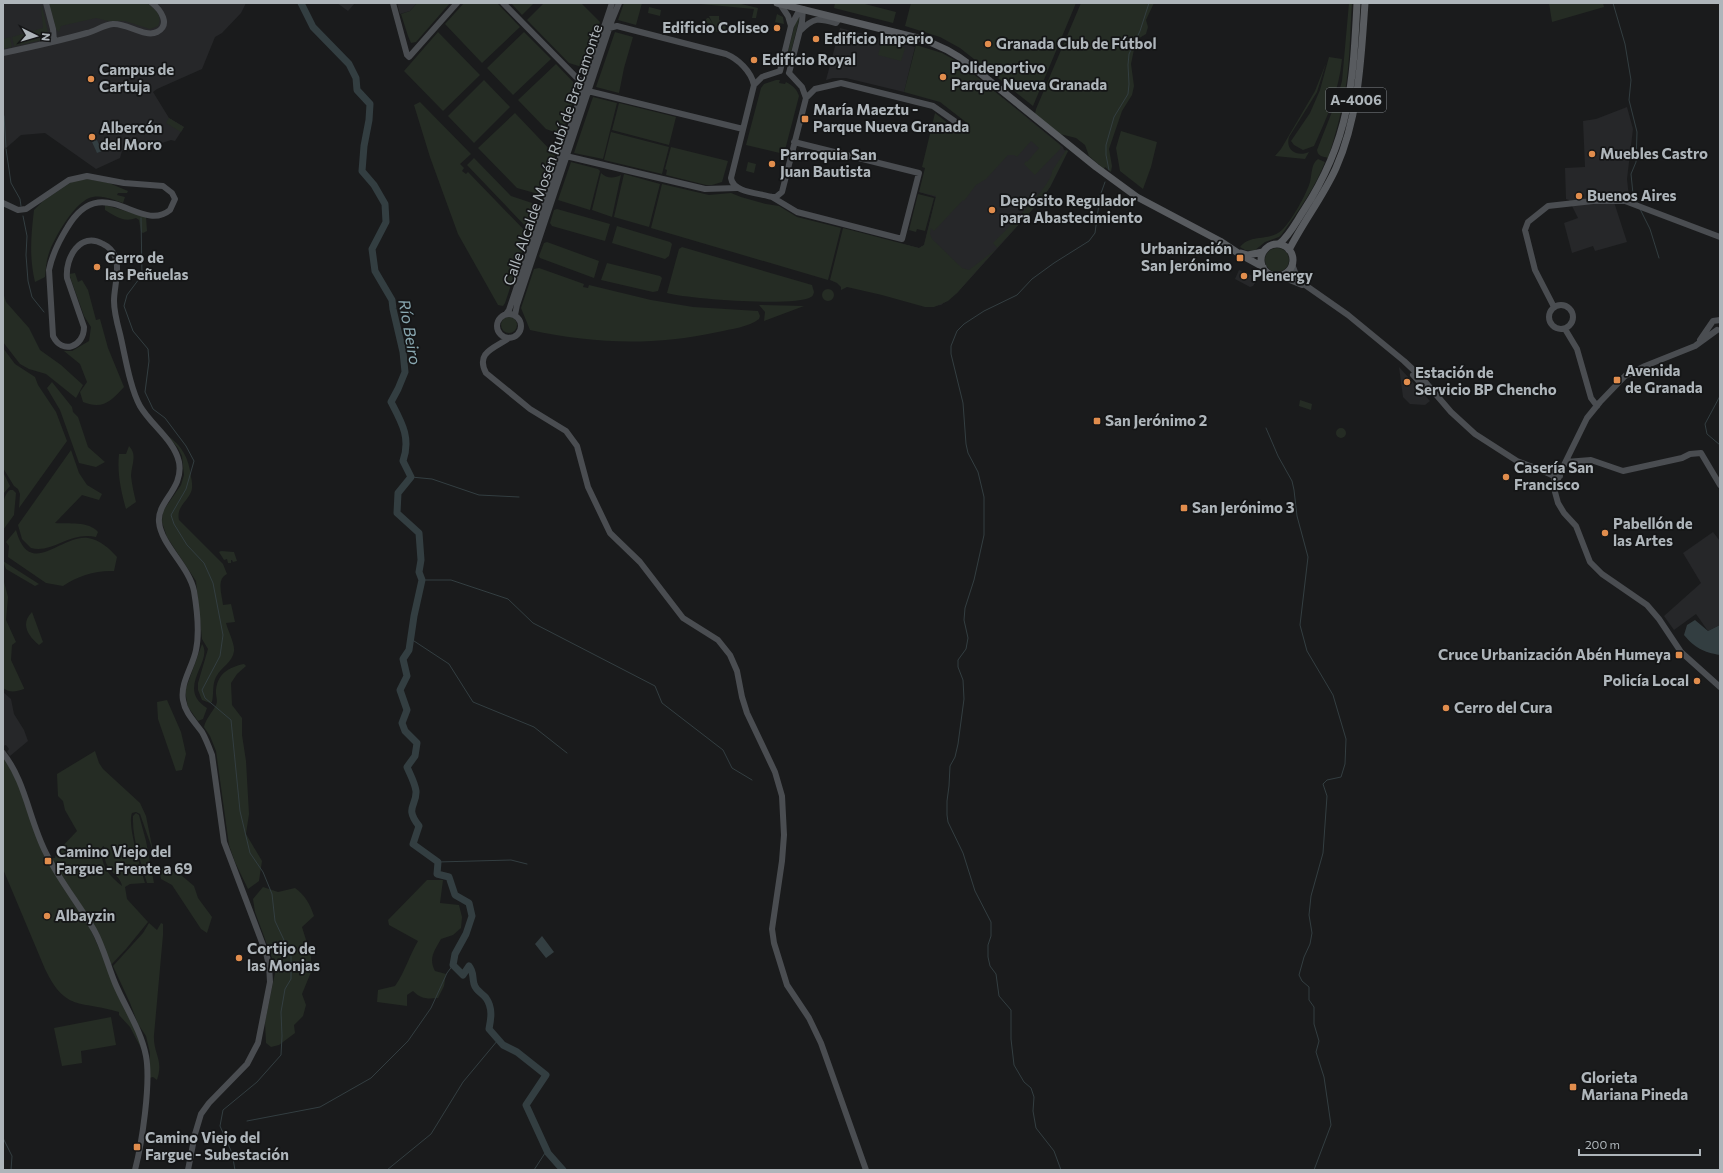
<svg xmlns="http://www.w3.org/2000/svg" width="1723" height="1173" viewBox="0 0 1723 1173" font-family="Commissioner,sans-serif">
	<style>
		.built { fill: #262729 }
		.green { fill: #252c24; fill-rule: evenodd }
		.water { fill: #333e41 }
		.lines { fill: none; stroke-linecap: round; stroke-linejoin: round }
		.stream { stroke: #333e41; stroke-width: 1 }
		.river { stroke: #333e41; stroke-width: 7 }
		.secondary { stroke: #4a4d51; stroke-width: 6 }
		.primary { stroke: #585b5f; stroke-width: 7 }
		.poi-dot { fill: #e18d4d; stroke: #151617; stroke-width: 1.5 }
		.labels { text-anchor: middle; stroke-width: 3.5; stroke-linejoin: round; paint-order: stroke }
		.shield { fill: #151617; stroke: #808589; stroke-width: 1 }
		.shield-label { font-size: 14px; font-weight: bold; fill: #aeb5ba }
		.poi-label { font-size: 15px; font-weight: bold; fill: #aeb5ba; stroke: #151617; text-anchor: start }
		.street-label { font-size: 15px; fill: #aeb5ba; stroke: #151617 }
		.water-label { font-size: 16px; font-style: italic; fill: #89a8b1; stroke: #151617 }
	</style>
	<rect width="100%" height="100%" fill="#1a1b1c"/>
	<path class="built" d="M3,3H246L241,13L222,33L215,37L202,69L157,89L153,92L169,118L184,127L175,141L171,140L141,150L122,151L120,158L96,169L45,133L21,135L5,149L3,148Z
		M337,3H355L348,11Z
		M397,3H417L410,11L400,14Z
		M840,28L915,47L904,92L846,78H833L826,80Z
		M1003,98L1063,147L1064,150L1068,151L1050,187L1041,200L957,293L941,305L925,307L895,242L919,248L924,245L936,197L919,192L959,132L967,123Z
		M1627,107L1633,129L1627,179L1629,197L1628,201L1613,199L1627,242L1595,251L1593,246L1572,253L1564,223L1578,218L1569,200L1566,199L1565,168L1585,167L1583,121L1596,119Z
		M1239,270L1258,278L1253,286L1250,287L1235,279Z
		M1399,367L1430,401L1425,405L1410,404L1403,397Z
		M1713,532L1720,541V625L1708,631L1696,614L1674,630L1664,616L1701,583L1683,553Z
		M3,692L11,699L14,714L24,730L28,741L10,756L7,752L9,749L6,745L3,746Z"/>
	<path class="green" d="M49,3H147C155,10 163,14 158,26L150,29L125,21H108L96,18L61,26L59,32L56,29Z
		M417,3H450L416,42L411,43L408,36L401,14L410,11Z
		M464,3H497L520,27L482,63L445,24Z
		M511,3H534L522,15Z
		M544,3H581L600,22L585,68L569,63L527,20Z
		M624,3H642L636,25L618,20Z
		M690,3H737L758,8L756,18H752L754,9Z
		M835,3H861L896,12L893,23L834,8Z
		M911,3H1076L1033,106L960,48L940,37L905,26Z
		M1081,3H1154L1146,20L1148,27L1146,34L1136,40L1131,64L1134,86L1132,95L1122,111L1109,149L1112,166L1111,172L1105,167L1104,169L1089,156L1085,145L1076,138L1060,134L1035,114L1036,109Z
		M1349,3H1352C1350,33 1350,63 1345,92C1341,115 1335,136 1328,158C1323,156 1318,157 1317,150L1337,99L1342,81Z
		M1549,3H1603L1604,7L1552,22Z
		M41,6H42L49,37L47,39L14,46L12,37L43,28Z
		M649,7L661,10L660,16L648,13Z
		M777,14L783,17L784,24L775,22Z
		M709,16H719V20L726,22L725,34L714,31L712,29V24L711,26L705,21L707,18H709L713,24Z
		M797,16H800L789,60L786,59Z
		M438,32L480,75L443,111L404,71Z
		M524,32L551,59L513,95L487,68Z
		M615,32L633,37L624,68L619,93L596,87Z
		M10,37L12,47L3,49V39Z
		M882,42L905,48L901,61L878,55Z
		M916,45L942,53L960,63L1031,121L1029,122H1032L1060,145L1061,148L1035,175L1024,164L1026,161L1027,162L1039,148L1031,141L1017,157L1014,155H1008L986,179L976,185L964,201L963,200L934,231L931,228L930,234L932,239L962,268L969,270L995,250L957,293L948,301L934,307H925L882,295L847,287L841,290V287L837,283L830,280L843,228L919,248L924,245L936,196L919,192L925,168L922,167L935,113L959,132L967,123L940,102L904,92Z
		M1329,57L1342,59C1339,91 1327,117 1314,146L1303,150L1294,145L1291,141L1310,113L1320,90Z
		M1326,63L1317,92L1289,137C1285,151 1298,157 1309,152L1305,159L1275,156L1281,149L1315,91Z
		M556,64L578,87L562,135L546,129L518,100Z
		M484,80L510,107L474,143L448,116Z
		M776,80H780L779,83L785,84L786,82C792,85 797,89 799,96L784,154L746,145L761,88L764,84Z
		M593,97L617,103L603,159L574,153Z
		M420,102L471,154L460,164L464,168L462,171L466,174L468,172L528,234L505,303L503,306L498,305L458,234L430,157L414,105Z
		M619,103L676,117L669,145L612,130Z
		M515,113L555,155L542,195L517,188L478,148Z
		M169,118L184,127L181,132L166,123Z
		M1121,131L1157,142L1151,167L1143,189L1120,171L1116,148Z
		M611,132L669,147L662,174L604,160Z
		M671,147L728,161L722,182L712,185H706L666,175L667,170L665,169Z
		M1066,150L1068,151L1050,187L1041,200L997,248L993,243C1004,232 1054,183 1052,171Z
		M474,158L511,196L538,205L529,230L467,165Z
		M1318,159L1325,162C1315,188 1298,211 1282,234L1279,237L1265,242L1254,251L1245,250L1240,247C1251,233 1270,242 1282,230C1291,222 1307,193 1310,182C1312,174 1311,164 1318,159Z
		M571,162L598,169L600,171L590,210L558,200Z
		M748,162L756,164L754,173L746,171Z
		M601,173C607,179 615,178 621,175L612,217L592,210Z
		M624,174L660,184L649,227L614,217Z
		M87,179L109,183L128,191L127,193H118L117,195L125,197L123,203C114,200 103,195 93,197C76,199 54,238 49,253C46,261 46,269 45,277L35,282C29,256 31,236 34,210L43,201L73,181Z
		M662,184L709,195L731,193L741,197L766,204L779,206L797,217L841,228L828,280L651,228Z
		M918,194L934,198L925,231L917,229L916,232L909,230Z
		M105,205L146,217L147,231L143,233L141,232L139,220L136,218C124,223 115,216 105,210Z
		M557,209L610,224L605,241L552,226L550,223L554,210Z
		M617,226L670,242L672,244L669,256L665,259L612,243Z
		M547,242L599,261L594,278L540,258L539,256L544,243Z
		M682,247L812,285L814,292C813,295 813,296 811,297C795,307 688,299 667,293L679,249Z
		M1265 260a12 12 0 1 1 24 0a12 12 0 1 1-24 0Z
		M607,263L660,276L662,278L658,291L653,292L601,280Z
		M539,268L584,284L583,287L588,288L589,285L651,300L693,307L758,311L760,316L759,319C749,327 731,329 718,332C652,346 596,344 530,330L521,308L534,269Z
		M75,273L78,282L82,280L88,290L96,320L100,319L108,348L124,387C111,401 103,410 83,402L80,392L87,382L80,364L64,351H72L89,341L91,327L84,316L69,274Z
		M822 295a6 6 0 1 1 12 0a6 6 0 1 1-12 0Z
		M3,292L6,302L29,328L40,350L61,365L83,385L76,398L46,374L29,369L20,364L3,342Z
		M759,305L804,306L764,321L765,312Z
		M501 325a8 8 0 1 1 16 0a8 8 0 1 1-16 0Z
		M3,348L15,364L35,377L38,385L56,412L67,441L19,508L20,494L18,489L14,486L3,468Z
		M52,382L72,407L73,412L78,417L88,447L105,462L96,467L79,463L60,410L47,388Z
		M1300,400L1312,404L1311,410L1299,406Z
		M1336 433a5 5 0 1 1 10 0a5 5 0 1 1-10 0Z
		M167,435C182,446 189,458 191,477C192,481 193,488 191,492C187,502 176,507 179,520L223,564L227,574C216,579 222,595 223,605L231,604L235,622L226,623C228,631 235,644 234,651C233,662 221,667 216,677C212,685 214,693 212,702L210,703L202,700L198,690V683L208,649L202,639L196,581L167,537L162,522L163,511L181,485L184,475L182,456L178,448Z
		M129,446C138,455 131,466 131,476C132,485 134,494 136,502L126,509C121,491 117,473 119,454H126Z
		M71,450L79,473L87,485L102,494L99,500L82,495L55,523C68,524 89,521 98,532L96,537C70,531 52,554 31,548L22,539L18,525Z
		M3,472L10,486L4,493L3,497Z
		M10,490H13L16,493L14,515L3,530C3,519 0,497 10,490Z
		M16,530C30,580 61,534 88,538C100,540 109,548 117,557L114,571C97,570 77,576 63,586L46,583L8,557L9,546L6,542Z
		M221,551L234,552L237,561L233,562L232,560H231V563H228L227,559L224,560L219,552Z
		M3,561L39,584L35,586L6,569Z
		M3,578L8,597L6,620L16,642L12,645L11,660L24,688V689C15,692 10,693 3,688Z
		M32,612L43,642L39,645C28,636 20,624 32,612Z
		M202,644C214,661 175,688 207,708L203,719L198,721L188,707L185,691Z
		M244,664L246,666L237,674L231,683L232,705L242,718V735L246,761L249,814L246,834L262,861L259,881L248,889L235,862L229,845L216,751L210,736L204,727C206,718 212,713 216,705C218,701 216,697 216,693C216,674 229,667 244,664Z
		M167,700L181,732L186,754L182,770L176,771L158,719L157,702Z
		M95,751L99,763L103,769L140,803L146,816L153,851L140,814L136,812L132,813C127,825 141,869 145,883L130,884L125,887L127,899L148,922L126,949L111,965L77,899L51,858H55L56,853L77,831L65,810L63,801L58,796L57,774ZM104,846C104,853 104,862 109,868C113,874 121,878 122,886C108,875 100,865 102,847Z
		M3,755L18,783L37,838L90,928L141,1043V1048L130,1027L119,1015V1012C79,1000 66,1012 45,969L3,869Z
		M136,813L139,815L146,841L154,883H147C141,862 132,839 133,816Z
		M162,868H165L181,875L194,886L198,898L212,917L207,933L201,929L172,885L161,879L160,873Z
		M427,880H443L440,903L459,905L462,917L461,928L453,935L441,939C435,950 428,958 435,971L446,974L444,986L438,998C427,999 421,999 413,991L407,995V1006L377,1002L378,990L395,986C405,972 409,956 418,941L389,925L388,920Z
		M263,887L278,892L295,888C305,895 310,904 314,916L302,927L311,956V972L302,994L306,1005L303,1016L294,1025L295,1033L279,1045L271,1047L266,1043L265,1022L275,973L272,958L255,912L253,899Z
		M149,923L157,930L161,923L163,924V935L154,1035C153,1054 164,1059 157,1080L153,1077L149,1078L150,1053L146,1036L138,1024L130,1003L113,966L143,933Z
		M111,1017L116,1045L81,1051L82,1063L62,1066L54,1028Z"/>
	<path class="water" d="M97,140L102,151L97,153L92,142Z
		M1695,620L1708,631L1720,625V655C1703,652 1695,648 1684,635L1687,625Z
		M542,936L554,952L546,958L535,944Z"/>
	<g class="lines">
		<path class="stream" d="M1613,3L1625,44L1631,80L1629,100L1637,132L1636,162L1631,174L1633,194L1637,202
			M4,116L6,147
			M6,149L11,183L20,199L21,206
			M1109,170L1106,155V145L1114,117L1128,94L1129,84L1128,65L1129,54L1140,31L1149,3
			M1640,209L1650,229L1659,258
			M23,216L27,236L26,255L28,281L32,297L44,312
			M141,218L142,275L127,295L124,306L133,331L148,349L149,361L145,392L153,409L165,418L186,446L194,461L186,489L171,515L174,524L187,545L204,563L213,583L223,635L220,656L202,690L205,698L231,720L240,811L250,853L263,872L272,894L275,921L291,955V979L285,989L281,1012L282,1036L281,1055L257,1082L223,1110L220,1126L232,1153L235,1170
			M1720,396L1705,424L1707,434L1720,445
			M1266,428L1278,456L1292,481L1294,490L1297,516L1308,557L1300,625L1307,651L1333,695L1346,739L1345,764L1341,777L1327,780L1323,784L1327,796L1323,853L1311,896L1309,915L1312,933L1310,944L1304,957L1299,975L1302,981L1309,987V1000L1314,1007V1024L1319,1041L1316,1052L1324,1077L1331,1125L1314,1170
			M411,477L432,479L479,495L519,497
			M422,580H451L508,599L533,623L655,686L662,703L723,750L732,768L752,780
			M411,639L449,664L473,702L534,727L567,753
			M438,862L511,860L527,864
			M247,1121L320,1107L371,1078L408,1041L431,1008L447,973L453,965
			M3,1138L12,1156L11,1170
			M387,1170L431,1134L463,1082L498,1040
			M534,1170L547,1150
			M1061,1170L1054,1151L1036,1128L1033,1111L1034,1097L1031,1088L1024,1082L1014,1065L1011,1039V1010L999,996L996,974L990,966L988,957V945L991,936V922L975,891L963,853L948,822L947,815V801L949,786L950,766L955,757L958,744L964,699L963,680L958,667V660L966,649L968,638L964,620L965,608L974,580L984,535V497L978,472L968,453L966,444L963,403L951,354V346L957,331L964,324L984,311L1017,295L1032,279L1054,263L1089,241L1095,233L1100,196L1105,182"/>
		<path class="river" d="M301,3L313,27L349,64L356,78L357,90L370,104L369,120L364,146L362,171L374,185L385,204L386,222L372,249L375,271L392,300L393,309L403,352L405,372L398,389L391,402C402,423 411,438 403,461L411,477L398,493L397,513L419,533L421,560L419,572L422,580L414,616L409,650L403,659L407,676L400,690L407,710L402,723L405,731L417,743L415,756L407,767C410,774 415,783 416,791C417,806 404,807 419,826L413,844L438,862L437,874L449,877L455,895L469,903L472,916L466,934L455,954L453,965L463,975L469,966C474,972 472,976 474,984C476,991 482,993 486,998C493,1008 491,1019 489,1029L503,1045L517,1052L546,1075L526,1105L548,1153L563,1170"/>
		<path class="secondary" d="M46,3L53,29L54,41
			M393,3L407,55L409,57L457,3
			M503,3L576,77L585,84
			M780,4L788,16L791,26
			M609,28L617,26L726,54C738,59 751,71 754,85
			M800,31C814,17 818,18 836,23L839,19
			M3,53C31,47 59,41 87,33C96,31 103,25 113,24C127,23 145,38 157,32C171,25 161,10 152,3
			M780,71L762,77L754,85L731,178C733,193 760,193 772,197H776L782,192L806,98L802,87L789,73
			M780,71L791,26L800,9
			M789,73L802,22L803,9
			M588,91L743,129
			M806,98L815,89L841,83L933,106L963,127
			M566,156L705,189L737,188
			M772,197L797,212L902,239L919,173L794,142
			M3,203L18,210L26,209L69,180L87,176L124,183L163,186L172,193L175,199L170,210C140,235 102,168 67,228C59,241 52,255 49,270L53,336C62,355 84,347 84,327L67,278C65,258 80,231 103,244C126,255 114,282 114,301C114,312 117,323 120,334C125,355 130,388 140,406C151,425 174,440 179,462C184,489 157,501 159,522C161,545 189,566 194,591C197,609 200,631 196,650C193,666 180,683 183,700C185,713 195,722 202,732C206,739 209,747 212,755L224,842L266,953L269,965L270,982L258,1043L247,1064L209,1103L201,1114L195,1134L188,1170
			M1292,264L1298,280L1348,315L1404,361L1421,377L1451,412L1475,434L1517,461L1541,470L1556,477L1560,476
			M1280,276L1302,285
			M1549 317a12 12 0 1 1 24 0a12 12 0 1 1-24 0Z
			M1554,307L1535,270L1525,230L1528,222L1548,206L1593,201H1625L1720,237
			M497 326a12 12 0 1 1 24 0a12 12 0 1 1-24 0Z
			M506,314L509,310L612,3
			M515,315L517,305L612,20L619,3
			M1565,329L1577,349L1591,398L1597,406
			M509,338C495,348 475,352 486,373L530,409L566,431L577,446L588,487L610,533L640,562L683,618L718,640L730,655L737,671L742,697L747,713L775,772L782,796L784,835L782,861L772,929L774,943L787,985L809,1018L821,1043L866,1170
			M1700,340L1713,321L1720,320
			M1413,375L1428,391
			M1566,462L1591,460L1623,471L1682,458L1690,454L1701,453L1720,485
			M1542,469H1557L1561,471
			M1554,477L1555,492L1558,503L1564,513L1576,526L1590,562L1602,574L1647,605L1659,619L1681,652L1720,687
			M1558,479L1561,471L1587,418L1600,402L1625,376L1645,366L1695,346L1717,330
			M3,753C26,782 29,820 46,853C59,880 79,904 94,930C103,946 108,966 115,983C125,1007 141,1030 146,1056C151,1083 142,1143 135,1170"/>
		<path class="primary" d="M777,3L918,38C937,44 954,52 970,65L1096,167L1137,197L1220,241L1241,255L1263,267
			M1279,244C1290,235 1296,222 1304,210C1350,140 1353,83 1357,3
			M1261 260a16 16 0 1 1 32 0a16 16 0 1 1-32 0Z
			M1289,250C1303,222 1323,197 1336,168C1359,116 1361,59 1365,3
			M1241,253L1248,255L1263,252"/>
	</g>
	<g class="poi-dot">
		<circle cx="777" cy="28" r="4"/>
		<circle cx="816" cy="39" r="4"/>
		<circle cx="988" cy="44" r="4"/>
		<circle cx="754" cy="60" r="4"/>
		<circle cx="943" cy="77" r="4"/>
		<circle cx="91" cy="79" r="4"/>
		<rect x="801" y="115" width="8" height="8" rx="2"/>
		<circle cx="92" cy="137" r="4"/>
		<circle cx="1592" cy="154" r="4"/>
		<circle cx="772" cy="164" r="4"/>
		<circle cx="1579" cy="196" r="4"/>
		<circle cx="992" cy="210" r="4"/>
		<rect x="1236" y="254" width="8" height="8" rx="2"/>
		<circle cx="97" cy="267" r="4"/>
		<circle cx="1244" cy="276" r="4"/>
		<rect x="1613" y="376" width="8" height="8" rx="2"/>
		<circle cx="1407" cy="382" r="4"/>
		<rect x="1093" y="417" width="8" height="8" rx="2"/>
		<circle cx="1506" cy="477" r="4"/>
		<rect x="1180" y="504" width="8" height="8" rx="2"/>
		<circle cx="1605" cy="533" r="4"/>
		<rect x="1675" y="651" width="8" height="8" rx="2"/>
		<circle cx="1697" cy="681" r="4"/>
		<circle cx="1446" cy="708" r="4"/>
		<rect x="44" y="857" width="8" height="8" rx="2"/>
		<circle cx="47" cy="916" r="4"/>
		<circle cx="239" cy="958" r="4"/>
		<rect x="1569" y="1083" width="8" height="8" rx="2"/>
		<rect x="133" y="1143" width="8" height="8" rx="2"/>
	</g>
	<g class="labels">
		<rect class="shield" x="1326" y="88" width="60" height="24" rx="3"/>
		<g class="shield-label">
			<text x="1356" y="105">A-4006</text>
		</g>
		<g class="poi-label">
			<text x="769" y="33" text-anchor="end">Edificio Coliseo</text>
			<text x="824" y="44">Edificio Imperio</text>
			<text x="996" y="49">Granada Club de Fútbol</text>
			<text x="762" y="65">Edificio Royal</text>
			<text x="951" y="73">Polideportivo<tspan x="951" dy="17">Parque Nueva Granada</tspan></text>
			<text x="99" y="75">Campus de<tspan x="99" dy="17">Cartuja</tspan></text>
			<text x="813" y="115">María Maeztu -<tspan x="813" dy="17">Parque Nueva Granada</tspan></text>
			<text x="100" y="133">Albercón<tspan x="100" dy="17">del Moro</tspan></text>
			<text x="1600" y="159">Muebles Castro</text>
			<text x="780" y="160">Parroquia San<tspan x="780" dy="17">Juan Bautista</tspan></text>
			<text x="1587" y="201">Buenos Aires</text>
			<text x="1000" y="206">Depósito Regulador<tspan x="1000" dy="17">para Abastecimiento</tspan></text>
			<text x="1232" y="254" text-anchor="end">Urbanización<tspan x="1232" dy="17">San Jerónimo</tspan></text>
			<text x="105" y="263">Cerro de<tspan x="105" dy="17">las Peñuelas</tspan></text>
			<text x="1252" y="281">Plenergy</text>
			<text x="1625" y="376">Avenida<tspan x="1625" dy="17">de Granada</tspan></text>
			<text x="1415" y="378">Estación de<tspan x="1415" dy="17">Servicio BP Chencho</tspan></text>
			<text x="1105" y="426">San Jerónimo 2</text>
			<text x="1514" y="473">Casería San<tspan x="1514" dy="17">Francisco</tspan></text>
			<text x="1192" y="513">San Jerónimo 3</text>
			<text x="1613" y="529">Pabellón de<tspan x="1613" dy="17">las Artes</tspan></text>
			<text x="1671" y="660" text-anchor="end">Cruce Urbanización Abén Humeya</text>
			<text x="1689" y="686" text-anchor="end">Policía Local</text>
			<text x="1454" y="713">Cerro del Cura</text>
			<text x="56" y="857">Camino Viejo del<tspan x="56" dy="17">Fargue - Frente a 69</tspan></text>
			<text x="55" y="921">Albayzin</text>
			<text x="247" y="954">Cortijo de<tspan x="247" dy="17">las Monjas</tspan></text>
			<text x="1581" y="1083">Glorieta<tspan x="1581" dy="17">Mariana Pineda</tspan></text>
			<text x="145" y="1143">Camino Viejo del<tspan x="145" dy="17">Fargue - Subestación</tspan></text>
		</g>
		<g class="street-label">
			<text transform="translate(553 155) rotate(-71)" y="5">Calle Alcalde Mosén Rubí de Bracamonte</text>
		</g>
		<g class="water-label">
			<text transform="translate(410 332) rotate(80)" y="6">Río Beiro</text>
		</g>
	</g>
	<rect width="1723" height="1173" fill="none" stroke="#aeb5ba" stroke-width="8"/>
	<g transform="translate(36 36) rotate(95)" stroke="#151617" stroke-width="3" paint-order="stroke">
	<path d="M0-3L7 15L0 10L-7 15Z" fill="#aeb5ba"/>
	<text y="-6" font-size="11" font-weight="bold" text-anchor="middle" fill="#aeb5ba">N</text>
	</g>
	<path d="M1579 1149v6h121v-6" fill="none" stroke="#aeb5ba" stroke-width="2"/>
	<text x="1585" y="1149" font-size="12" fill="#aeb5ba" stroke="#151617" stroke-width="3" paint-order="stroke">200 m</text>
</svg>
